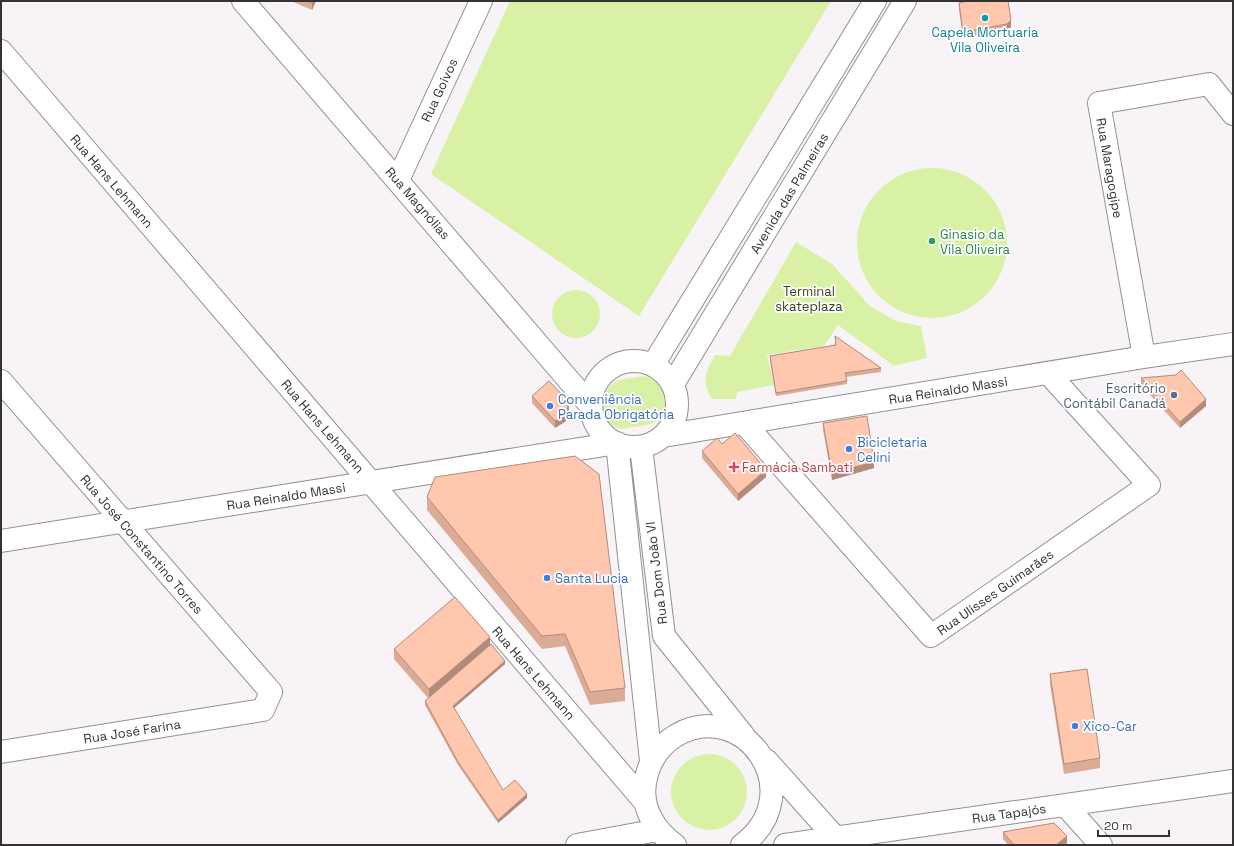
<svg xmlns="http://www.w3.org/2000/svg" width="1234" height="846" viewBox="0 0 1234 846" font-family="'Space Grotesk',sans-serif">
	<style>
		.green { fill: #d9f1a5 }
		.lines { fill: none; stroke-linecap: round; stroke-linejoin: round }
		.minor-casing { stroke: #938f93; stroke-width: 24 }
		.minor { stroke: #fff; stroke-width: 22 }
		.wall { fill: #dbab96 }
		.shaded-wall { fill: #b28b7a }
		.building { fill: #ffc7ae; stroke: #b28b7a }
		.culture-dot { fill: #0f9aa8; stroke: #fff; stroke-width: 1.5 }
		.leisure-dot { fill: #2e9e5b; stroke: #fff; stroke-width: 1.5 }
		.service-dot { fill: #5c6f8a; stroke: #fff; stroke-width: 1.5 }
		.shop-dot { fill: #3f7fe0; stroke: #fff; stroke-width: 1.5 }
		.health-dot { fill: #e0444e; stroke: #fff; stroke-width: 1.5 }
		.labels { text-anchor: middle; stroke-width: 3.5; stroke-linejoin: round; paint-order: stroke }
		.culture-label { font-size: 13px; fill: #0d838f; stroke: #fff }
		.street-label { font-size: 13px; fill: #343334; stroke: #fff }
		.leisure-label { font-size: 13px; fill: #27864d; stroke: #fff; text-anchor: start }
		.park-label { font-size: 13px; fill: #37411b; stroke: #fff }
		.service-label { font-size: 13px; fill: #4e5e75; stroke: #fff; text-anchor: end }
		.shop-label { font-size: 13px; fill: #366cbe; stroke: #fff; text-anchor: start }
		.health-label { font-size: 13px; fill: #be3a42; stroke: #fff; text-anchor: start }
	</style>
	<rect width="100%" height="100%" fill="#f7f3f7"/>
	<path class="green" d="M510,1H831L639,316L431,174Z
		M857 243a75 75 0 1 1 150 0a75 75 0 1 1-150 0Z
		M796,242L832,264L870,306L896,321L921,326L927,358L894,366L838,325L824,346L767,355L774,385L737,392L736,399H712C701,380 705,374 715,355L730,356Z
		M552 314a24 24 0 1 1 48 0a24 24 0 1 1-48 0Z
		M645,376C664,382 675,408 656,421C649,426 640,426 632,427C626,428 619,430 614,426C597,417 599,392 615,382C622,378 636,378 645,376Z
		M671 792a38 38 0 1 1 76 0a38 38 0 1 1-76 0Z"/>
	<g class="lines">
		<defs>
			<path id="minor" d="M243,1L591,406
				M1,51L645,802
				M398,180L481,1
				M1144,357L1099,103L1209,84L1233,114
				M591 404a43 43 0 1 1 86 0a43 43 0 1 1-86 0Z
				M653,365L875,1
				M1,381L271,692L263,710L1,752
				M673,384L905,1
				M744,423L931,636L1149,485L1048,373
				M663,436L1144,357L1233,344
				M641,447L664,636L744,736
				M1,541L617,443L651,761
				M767,761L842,845
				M1065,805L1101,845
				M577,845L658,830
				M675,845C655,831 641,808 645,783C648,764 658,747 675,736C744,695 812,793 742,845
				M785,845L1233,781"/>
		</defs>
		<use href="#minor" class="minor-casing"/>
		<use href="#minor" class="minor"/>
	</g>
	<path class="wall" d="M291,1H316L312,10Z
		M966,1H1008L1011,27L1007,31L963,38L959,10V3Z
		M835,336L881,368V372L846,377L847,384L776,396L770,360V356L835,345Z
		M1141,378L1206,406L1180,428L1141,385Z
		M532,396L569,409L566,421L555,428L532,403Z
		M823,423L874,468L832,480L823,430Z
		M722,444L766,477L738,501L702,458V451Z
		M427,497L625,688V701L590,705L565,646L542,649L427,510Z
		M490,645L505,664L454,708L503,790L527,798L498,823L458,765L425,705V701L428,698L394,659V649Z
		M1050,674L1100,758V768L1064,774L1050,684Z
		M1003,832L1067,843L1064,845H1008L1003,839Z"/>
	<path class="shaded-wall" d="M313,1H316L312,10V3Z
		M1011,20V27L1007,31V24Z
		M1206,399V406L1180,428V422Z
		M569,402V409L566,421L555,428V421Z
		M874,462V468L832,480V473Z
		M766,470V477L738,501V494Z
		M490,637V647L429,699V689Z
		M505,661V664L453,709V706Z
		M527,794V798L498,823V820Z
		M1067,836V843L1064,845H1056Z"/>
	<path class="building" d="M306,1H313L312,3Z
		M967,1H1008L1011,20L1007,24L963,32L959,3Z
		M835,336L881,368L845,373L847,381L776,393L770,356L836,345Z
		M1181,370L1206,399L1180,422L1141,378L1176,375Z
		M549,381L569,402L566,414L555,421L532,396Z
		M867,416L874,462L832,473L823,423Z
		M735,433L766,470L738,494L702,451L717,438L722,444Z
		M575,456L599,474L625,688L590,692L565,634L542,636L427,497L435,477Z
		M455,597L490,637L429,689L394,649Z
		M491,644L505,661L453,706L503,790L515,780L527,794L498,820L458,762L425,701Z
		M1087,669L1100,758L1064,764L1050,674Z
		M1054,823L1067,836L1056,845H1014L1003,832Z"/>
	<circle class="culture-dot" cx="985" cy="18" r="4"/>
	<circle class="leisure-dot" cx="932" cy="241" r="4"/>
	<circle class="service-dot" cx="1174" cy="395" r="4"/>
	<g class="shop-dot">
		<circle cx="550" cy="406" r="4"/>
		<circle cx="849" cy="449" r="4"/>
		<circle cx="547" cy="578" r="4"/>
		<circle cx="1075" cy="726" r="4"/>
	</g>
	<path class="health-dot" d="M732 461h4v4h4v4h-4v4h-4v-4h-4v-4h4z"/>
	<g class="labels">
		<g class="culture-label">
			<text x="985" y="37">Capela Mortuaria<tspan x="985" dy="15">Vila Oliveira</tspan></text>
		</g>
		<g class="street-label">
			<text transform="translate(439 90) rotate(-65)" y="5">Rua Goivos</text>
			<text transform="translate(1110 168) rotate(80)" y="5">Rua Maragogipe</text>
			<text transform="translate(112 181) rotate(49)" y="5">Rua Hans Lehmann</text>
			<text transform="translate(789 193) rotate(-59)" y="5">Avenida das Palmeiras</text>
			<text transform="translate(418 203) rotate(49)" y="5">Rua Magnólias</text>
			<text transform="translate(948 390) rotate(-9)" y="5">Rua Reinaldo Massi</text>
			<text transform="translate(323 426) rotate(49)" y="5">Rua Hans Lehmann</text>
			<text transform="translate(286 496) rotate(-9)" y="5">Rua Reinaldo Massi</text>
			<text transform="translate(142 544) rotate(49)" y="5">Rua José Constantino Torres</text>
			<text transform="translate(656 573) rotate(-97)" y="5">Rua Dom João VI</text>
			<text transform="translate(995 592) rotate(-35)" y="5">Rua Ulisses Guimarães</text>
			<text transform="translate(534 673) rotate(49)" y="5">Rua Hans Lehmann</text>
			<text transform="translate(132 731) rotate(-9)" y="5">Rua José Farina</text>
			<text transform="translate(1009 813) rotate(-8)" y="5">Rua Tapajós</text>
		</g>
		<g class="leisure-label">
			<text x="940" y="239">Ginasio da<tspan x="940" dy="15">Vila Oliveira</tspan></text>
		</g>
		<g class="park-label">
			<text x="809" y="296">Terminal<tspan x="809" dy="15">skateplaza</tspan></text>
		</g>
		<g class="service-label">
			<text x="1166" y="393">Escritório<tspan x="1166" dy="15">Contábil Canadá</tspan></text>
		</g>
		<g class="shop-label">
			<text x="558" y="404">Conveniência<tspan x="558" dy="15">Parada Obrigatória</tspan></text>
			<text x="857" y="447">Bicicletaria<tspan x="857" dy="15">Celini</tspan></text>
			<text x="555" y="583">Santa Lucia</text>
			<text x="1083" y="731">Xico-Car</text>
		</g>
		<g class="health-label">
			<text x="742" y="472">Farmácia Sambati</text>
		</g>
	</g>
	<rect width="1234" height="846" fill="none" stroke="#343334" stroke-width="4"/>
	<path d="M1098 830v6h71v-6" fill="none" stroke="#343334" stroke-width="2"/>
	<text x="1104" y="830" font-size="12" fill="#343334" stroke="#ffffff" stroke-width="3" paint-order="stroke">20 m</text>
</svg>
